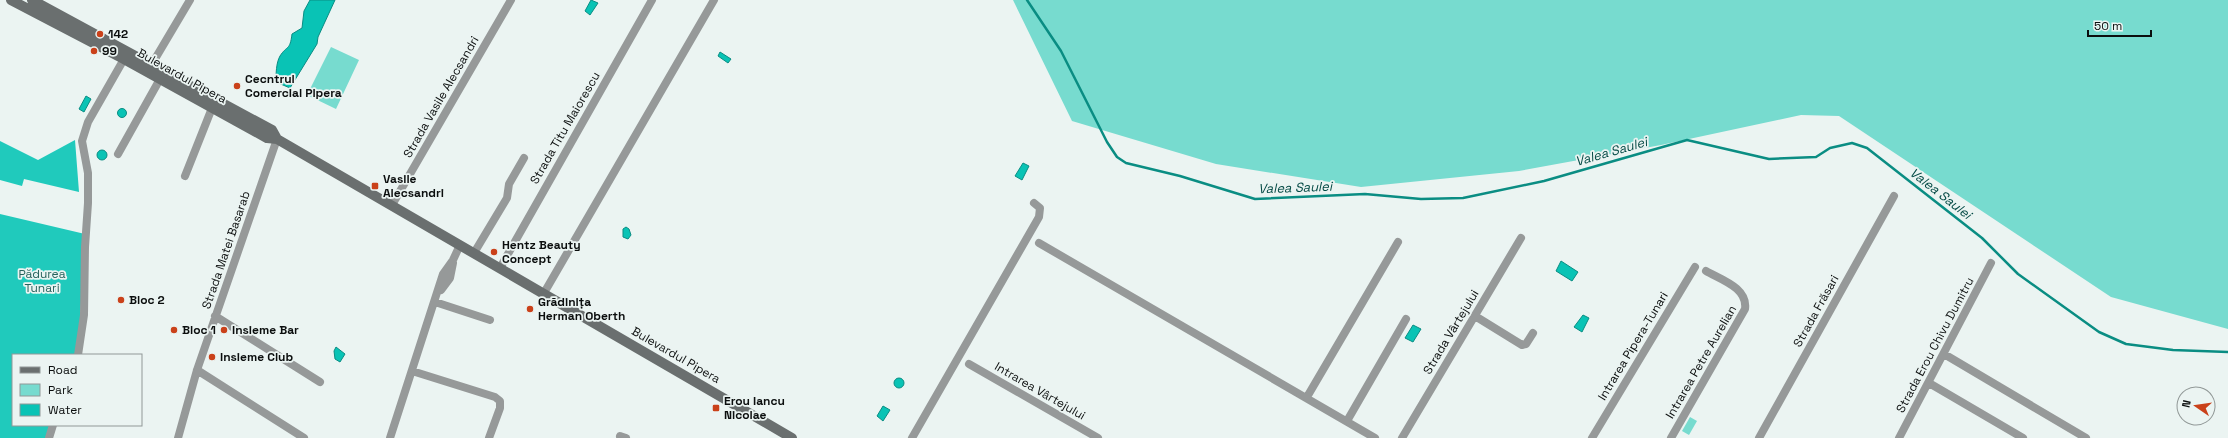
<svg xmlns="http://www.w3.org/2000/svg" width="2228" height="438" viewBox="0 0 2228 438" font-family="'Space Grotesk',sans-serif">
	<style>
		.green { fill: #77dbcf }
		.forest { fill: #20cabc }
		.water { fill: #09c3b5; stroke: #0a8d83 }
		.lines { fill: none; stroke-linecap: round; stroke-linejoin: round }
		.stream { stroke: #0a8d83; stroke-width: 2.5 }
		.minor { stroke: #969999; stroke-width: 8 }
		.secondary { stroke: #6a6f6f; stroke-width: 10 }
		.poi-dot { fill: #ca411a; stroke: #ebf4f2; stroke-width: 1.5 }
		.labels { text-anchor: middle; stroke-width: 3.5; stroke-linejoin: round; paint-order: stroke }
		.poi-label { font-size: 12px; font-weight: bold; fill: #0b0e0e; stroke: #ebf4f2; text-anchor: start }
		.street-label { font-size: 12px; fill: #0b0e0e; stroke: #ebf4f2 }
		.park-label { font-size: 12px; fill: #27635d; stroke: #ebf4f2 }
		.water-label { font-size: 13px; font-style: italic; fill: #044a45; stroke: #ebf4f2 }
	</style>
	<rect width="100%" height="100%" fill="#ebf4f2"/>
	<path class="green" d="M1013,0H2228V329L2111,297L1839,116L1801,115L1661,145L1519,171L1361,187L1216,164L1072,121Z
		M331,47L359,60L336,109L307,95Z
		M1690,417L1697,421L1689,435L1682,431Z"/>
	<path class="forest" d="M75,140L79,192L24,179L22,186L0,180V141L38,160Z
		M0,214L85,234L78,355H13V425H53L49,438H0Z"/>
	<path class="water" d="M310,0H335L318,37L317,44L290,88L276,82C276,74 276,63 280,56C287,45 290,51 292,34L302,28L304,11Z
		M591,0L598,3L590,15L585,11Z
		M720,52L731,59L728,63L718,56Z
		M86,96L91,99L84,112L79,109Z
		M117.5 113a4.5 4.5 0 1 1 9 0a4.5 4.5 0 1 1-9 0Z
		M97 155a5 5 0 1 1 10 0a5 5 0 1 1-10 0Z
		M1023,163L1029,166L1022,180L1015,176Z
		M626,227L629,229L631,235L628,239L623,237V229Z
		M1561,261L1578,272L1572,281L1556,271Z
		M1583,315L1589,318L1582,332L1574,327Z
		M1413,325L1421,329L1413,342L1405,338Z
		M336,347L345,354L340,362L335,359L334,351Z
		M894 383a5 5 0 1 1 10 0a5 5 0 1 1-10 0Z
		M883,406L890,410L883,421L877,416Z"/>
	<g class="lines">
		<path class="stream" d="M1027,0L1061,51L1107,142L1117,157L1126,163L1180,176L1255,199L1365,194L1421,199L1463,198L1544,181L1687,140L1769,159L1816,157L1830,148L1852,143L1867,148L1982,238L2018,274L2099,332L2126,344L2173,350L2228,352"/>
		<path class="minor" d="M152,64L190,0
			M118,154L160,79
			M185,176L212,108
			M392,205L511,0
			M1039,243L1375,438
			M474,253L507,198L509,184L524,158
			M500,268L652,0
			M441,290L450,278L453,263
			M544,293L714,0
			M435,302L490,320
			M215,316L320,382
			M1475,316L1522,345L1526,344L1533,333
			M1944,354L2086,438
			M78,355L84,315L85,247L88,203V173L82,141L88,122L124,59
			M969,364L1098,438
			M197,370L304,438
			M412,371L495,397L500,401V408L489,438
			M1929,383L2023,438
			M1307,397L1398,242
			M1347,421L1406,319
			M620,436L626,438
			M49,438L53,425
			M178,438L197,370L277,139
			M390,438L443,274L453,260L460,245
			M912,438L1039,217L1040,208L1034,203
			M1402,438L1521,238
			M1592,438L1695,267
			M1671,438L1745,309C1748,288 1722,280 1706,271
			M1759,438L1894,196
			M1899,438L1991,263"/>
		<path class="secondary" d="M11,0L124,59L267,138L277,139L792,438
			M32,0L272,130L277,139"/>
	</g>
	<g class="poi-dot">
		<circle cx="100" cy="34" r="4"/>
		<circle cx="94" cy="51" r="4"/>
		<circle cx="237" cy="86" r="4"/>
		<rect x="371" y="182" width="8" height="8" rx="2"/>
		<circle cx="494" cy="252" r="4"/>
		<circle cx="121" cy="300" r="4"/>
		<circle cx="530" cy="309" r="4"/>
		<circle cx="174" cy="330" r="4"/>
		<circle cx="224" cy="330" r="4"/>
		<circle cx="212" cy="357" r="4"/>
		<rect x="712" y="404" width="8" height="8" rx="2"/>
	</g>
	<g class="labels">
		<g class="poi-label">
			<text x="108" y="38">142</text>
			<text x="102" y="55">99</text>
			<text x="245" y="83">Cecntrul<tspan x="245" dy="14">Comercial Pipera</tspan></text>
			<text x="383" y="183">Vasile<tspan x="383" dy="14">Alecsandri</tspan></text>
			<text x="502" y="249">Hentz Beauty<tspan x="502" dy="14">Concept</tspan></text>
			<text x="129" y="304">Bloc 2</text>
			<text x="538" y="306">Grădinița<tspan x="538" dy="14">Herman Oberth</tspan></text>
			<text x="182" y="334">Bloc 1</text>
			<text x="232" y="334">Insieme Bar</text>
			<text x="220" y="361">Insieme Club</text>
			<text x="724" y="405">Erou Iancu<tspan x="724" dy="14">Nicolae</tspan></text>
		</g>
		<g class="street-label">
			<text transform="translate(182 76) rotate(29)" y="4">Bulevardul Pipera</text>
			<text transform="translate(441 97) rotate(-60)" y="4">Strada Vasile Alecsandri</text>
			<text transform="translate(565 128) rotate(-60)" y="4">Strada Titu Maiorescu</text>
			<text transform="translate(226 250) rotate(-71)" y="4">Strada Matei Basarab</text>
			<text transform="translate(1816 311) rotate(-61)" y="4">Strada Frăsari</text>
			<text transform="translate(1451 332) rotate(-59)" y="4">Strada Vârtejului</text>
			<text transform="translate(1935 345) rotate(-62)" y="4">Strada Erou Chivu Dumitru</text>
			<text transform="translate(1633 346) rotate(-59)" y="4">Intrarea Pipera-Tunari</text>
			<text transform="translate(676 355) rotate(30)" y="4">Bulevardul Pipera</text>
			<text transform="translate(1701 362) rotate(-60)" y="4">Intrarea Petre Aurelian</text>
			<text transform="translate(1040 391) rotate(30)" y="4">Intrarea Vârtejului</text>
		</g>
		<g class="park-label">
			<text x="42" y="278">Pădurea<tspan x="42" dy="14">Tunari</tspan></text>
		</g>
		<g class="water-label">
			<text transform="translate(1611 151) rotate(-16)" y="5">Valea Saulei</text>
			<text transform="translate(1295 187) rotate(-2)" y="5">Valea Saulei</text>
			<text transform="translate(1941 193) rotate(38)" y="5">Valea Saulei</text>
		</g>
	</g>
	<rect x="12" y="354" width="130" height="72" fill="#ebf4f2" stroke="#919897"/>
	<rect x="20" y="367" width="20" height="6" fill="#6a6f6f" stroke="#919897"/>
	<text x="48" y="374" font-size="12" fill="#0b0e0e">Road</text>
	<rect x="20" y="384" width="20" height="12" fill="#77dbcf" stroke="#919897"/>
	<text x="48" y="394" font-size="12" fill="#0b0e0e">Park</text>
	<rect x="20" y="404" width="20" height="12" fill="#09c3b5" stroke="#919897"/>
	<text x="48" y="414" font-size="12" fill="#0b0e0e">Water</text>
	<g transform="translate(2196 406) rotate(283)"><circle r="19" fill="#ebf4f2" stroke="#919897"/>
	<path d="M0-3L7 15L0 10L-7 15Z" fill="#ca411a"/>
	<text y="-6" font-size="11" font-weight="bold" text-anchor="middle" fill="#0b0e0e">N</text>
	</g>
	<path d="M2088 30v6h63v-6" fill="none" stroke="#0b0e0e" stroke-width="2"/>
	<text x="2094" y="30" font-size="12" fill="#0b0e0e" stroke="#ebf4f2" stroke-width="3" paint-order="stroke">50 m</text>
</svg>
